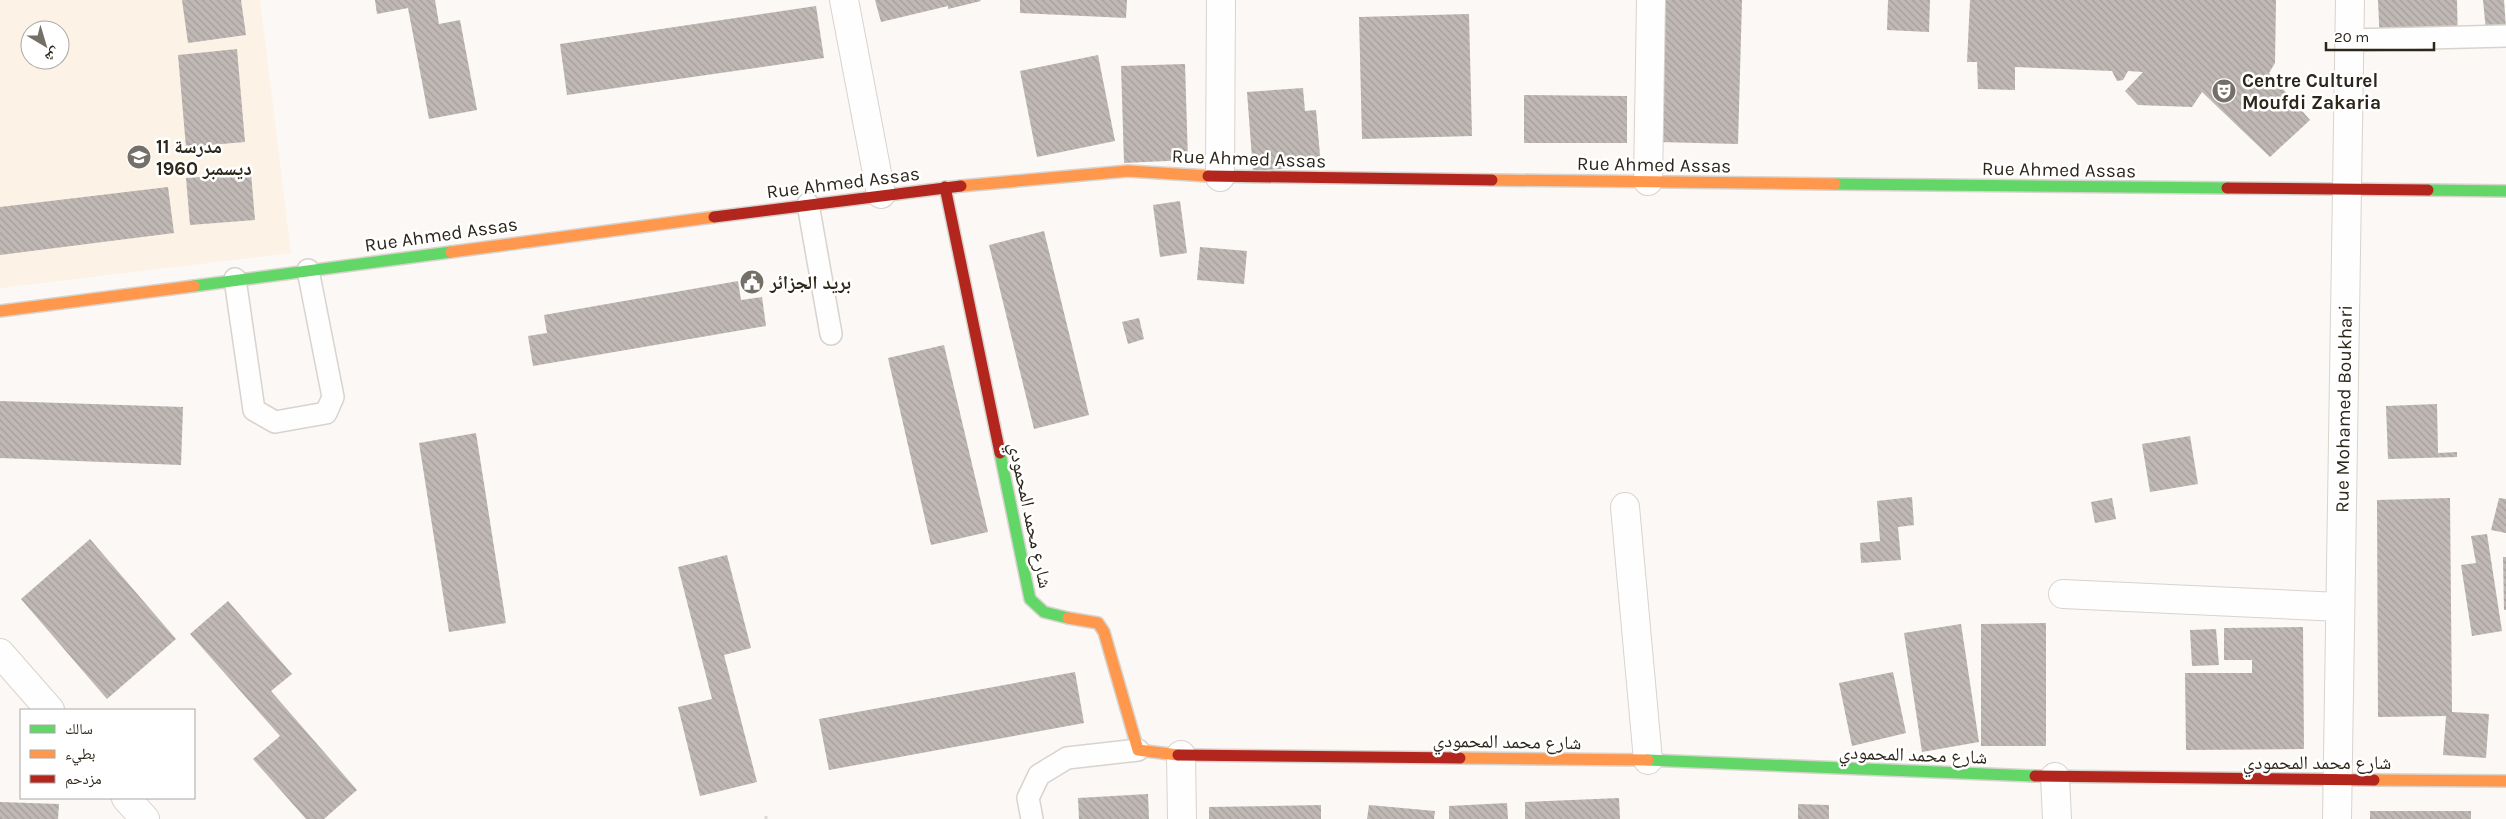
<svg xmlns="http://www.w3.org/2000/svg" width="2506" height="819" viewBox="0 0 2506 819" font-family="Karla,'Noto Naskh Arabic',sans-serif">
	<style>
		.built { fill: #fcf2e6; fill-rule: evenodd }
		.building { fill: url(#building-back-hatch) }
		.lines { fill: none; stroke-linecap: round; stroke-linejoin: round }
		.lane-casing { stroke: #d8d3cd; stroke-width: 24 }
		.street-casing { stroke: #d8d3cd; stroke-width: 30 }
		.fast-casing { stroke: #d8d3cd; stroke-width: 14 }
		.slow-casing { stroke: #d8d3cd; stroke-width: 14 }
		.jam-casing { stroke: #d8d3cd; stroke-width: 14 }
		.path { stroke: #dbdad9; stroke-width: 3; stroke-dasharray: 4 2.5; stroke-linecap: butt }
		.lane { stroke: #fefefe; stroke-width: 21 }
		.street { stroke: #fefefe; stroke-width: 28 }
		.fast { stroke: #63d668; stroke-width: 11 }
		.slow { stroke: #ff974d; stroke-width: 11 }
		.jam { stroke: #b3261e; stroke-width: 11 }
		.labels { text-anchor: middle; stroke-width: 5; stroke-linejoin: round; paint-order: stroke }
		.poi-label { font-size: 19px; font-weight: bold; fill: #2d261b; stroke: #fff; text-anchor: start }
		.street-label { font-size: 19px; fill: #2d261b; stroke: #fff }
	</style>
	<defs>
		<pattern id="building-back-hatch" width="6" height="6" patternUnits="userSpaceOnUse" patternTransform="scale(1.25)"><rect width="6" height="6" fill="#bfb8b4"/><path d="M-1 5l2 2M0 0l6 6M5-1l2 2" fill="none" stroke="#a49e9a"/></pattern>
	</defs>
	<rect width="100%" height="100%" fill="#fbf8f5"/>
	<path class="built" d="M0,0H260L291,253L0,288ZM30,30H60V60H30Z"/>
	<path class="building" d="M182,0H241L246,35L188,43Z
		M375,0H435L439,24L460,20L477,110L429,119L408,8L377,14Z
		M875,0H980L981,1L948,9V6L881,22Z
		M1020,0H1127L1126,18L1020,13Z
		M1662,0H1742L1738,144L1658,142Z
		M1888,0H1930L1929,32L1887,30Z
		M1970,0H2276L2275,63L2269,73L2310,120L2270,157L2202,92L2192,107L2138,105L2125,91L2143,72L2128,71L2123,80L2117,81L2112,71L2015,67V90L1978,89L1977,62H1967Z
		M2378,0H2457L2458,42L2380,45Z
		M2483,0H2504L2506,29L2486,31Z
		M816,6L824,58L567,95L560,44Z
		M1469,14L1472,136L1362,139L1359,17Z
		M237,49L245,142L186,147L178,55Z
		M1098,55L1115,141L1037,157L1020,71Z
		M1185,64L1188,160L1124,163L1121,66Z
		M1303,88L1305,111L1316,110L1321,166L1253,171L1247,92Z
		M1524,95L1627,96V143H1524Z
		M251,173L255,220L190,225L186,178Z
		M168,187L174,233L0,255V207Z
		M1180,201L1187,253L1160,257L1153,205Z
		M1044,231L1089,415L1034,429L989,245Z
		M1200,247L1247,251L1244,284L1197,280Z
		M738,281L741,300L762,297L766,326L533,366L528,336L547,333L544,315Z
		M1139,318L1144,339L1128,344L1122,322Z
		M944,345L988,532L931,545L888,358Z
		M0,401L183,407L181,465L0,458Z
		M2437,404L2438,453L2457,452V457L2388,459L2386,406Z
		M476,433L506,623L449,632L419,443Z
		M2190,436L2198,484L2150,492L2142,444Z
		M1912,497L1914,525L1898,527L1901,560L1861,563L1860,543L1880,541L1877,501Z
		M2112,498L2116,519L2095,523L2091,502Z
		M2450,498L2452,712L2489,714L2486,758L2443,755L2446,716L2378,717L2377,500Z
		M2499,498L2506,499V533L2491,530Z
		M2487,534L2502,631L2472,636L2461,565L2476,563L2471,536Z
		M90,539L176,639L107,699L21,599Z
		M727,555L751,648L724,655L757,782L700,796L678,707L712,699L678,567Z
		M2503,557H2506V610H2504Z
		M228,601L292,674L271,691L357,790L324,819H306L253,759L280,736L190,634Z
		M2046,623V746H1981V624Z
		M1961,624L1979,742L1922,752L1904,633Z
		M2303,627L2304,749L2186,750L2185,673H2252V660H2224V628Z
		M2216,629L2219,665L2192,666L2190,630Z
		M1075,672L1084,723L829,770L819,719Z
		M1893,672L1906,733L1852,746L1839,683Z
		M1148,794L1149,819H1079L1078,798Z
		M1619,798L1620,819H1525V802Z
		M0,802L59,804L58,819H0Z
		M1507,803L1508,819H1449V806Z
		M1798,804L1829,805V819H1798Z
		M1321,805V819H1209V807Z
		M1369,805L1435,811L1434,819H1367Z
		M2370,811H2471V819H2370Z"/>
	<g class="lines">
		<defs>
			<path id="lane" d="M2350,40L2506,36
				M808,204L831,334
				M235,279L254,410L275,422L326,413L333,397L308,270
				M1032,819L1028,798L1039,775L1067,758L1138,750"/>
			<path id="street" d="M844,0L881,194
				M1220,177L1221,0
				M1648,181L1651,0
				M1625,507L1648,760
				M2063,594L2340,607
				M0,653L50,710
				M1181,755L1182,819
				M2055,777L2057,819
				M126,798L145,819
				M2337,819L2350,0"/>
			<path id="fast" d="M1835,184L2227,188
				M2428,190L2506,191
				M194,286L451,252
				M1000,453L1030,599L1044,612L1068,618
				M1648,760L2035,776"/>
			<path id="slow" d="M1492,180L1835,184
				M961,186L1128,171L1208,176
				M451,252L714,217
				M0,311L194,286
				M1068,618L1098,623L1104,632L1138,750L1178,755
				M1460,758L1648,760
				M2374,780L2506,781"/>
			<path id="jam" d="M1208,176L1492,180
				M945,187L1000,453
				M2227,188L2428,190
				M714,217L961,186
				M1178,755L1460,758
				M2035,776L2374,780"/>
		</defs>
		<use href="#lane" class="lane-casing"/>
		<use href="#street" class="street-casing"/>
		<use href="#fast" class="fast-casing"/>
		<use href="#slow" class="slow-casing"/>
		<use href="#jam" class="jam-casing"/>
		<path class="path" d="M766,816V819"/>
		<use href="#lane" class="lane"/>
		<use href="#street" class="street"/>
		<use href="#fast" class="fast"/>
		<use href="#slow" class="slow"/>
		<use href="#jam" class="jam"/>
	</g>
	<defs>
		<symbol id="theatre-disc" viewBox="-11 -11 22 22"><circle r="9.5" fill="#757067" stroke="#fff"/><path d="M-5-5.5Q0-4 5-5.5V0Q5 5 0 6Q-5 5-5 0ZM-3.3-2.5H-1v1.5H-3.3ZM1-2.5H3.3v1.5H1ZM-2.8 1Q0 5.5 2.8 1Z" fill="#fff"/></symbol>
		<symbol id="school-disc" viewBox="-11 -11 22 22"><circle r="9.5" fill="#757067" stroke="#fff"/><path d="M0-5L7-2L0 1L-7-2ZM-4 1L0 2.5L4 1V4Q0 6-4 4Z" fill="#fff"/></symbol>
		<symbol id="civic-disc" viewBox="-11 -11 22 22"><circle r="9.5" fill="#757067" stroke="#fff"/><path d="M-.6-6.5H3V-4.5H.6V-3L4-1V1h2V6H-6V1h2V-1L-.6-3ZM-1.2 2.5V6h2.4V2.5Z" fill="#fff"/></symbol>
	</defs>
	<g fill-rule="evenodd">
		<use href="#theatre-disc" x="2210" y="77" width="28" height="28"/>
		<use href="#school-disc" x="125" y="143" width="28" height="28"/>
		<use href="#civic-disc" x="738" y="268" width="28" height="28"/>
	</g>
	<g class="labels">
		<g class="poi-label">
			<text x="2242" y="87">Centre Culturel<tspan x="2242" dy="22">Moufdi Zakaria</tspan></text>
			<text x="156" y="153">مدرسة 11<tspan x="156" dy="22">ديسمبر 1960</tspan></text>
			<text x="770" y="289">بريد الجزائر</text>
		</g>
		<g class="street-label">
			<text transform="translate(1249 158) rotate(2)" y="7">Rue Ahmed Assas</text>
			<text transform="translate(1654 164) rotate(1)" y="7">Rue Ahmed Assas</text>
			<text transform="translate(2059 169) rotate(1)" y="7">Rue Ahmed Assas</text>
			<text transform="translate(843 182) rotate(-7)" y="7">Rue Ahmed Assas</text>
			<text transform="translate(441 234) rotate(-8)" y="7">Rue Ahmed Assas</text>
			<text transform="translate(2343 409) rotate(-89)" y="7">Rue Mohamed Boukhari</text>
			<text transform="translate(1031 515) rotate(78)" y="7">شارع محمد المحمودي</text>
			<text transform="translate(1507 741) rotate(1)" y="7">شارع محمد المحمودي</text>
			<text transform="translate(1913 754) rotate(2)" y="7">شارع محمد المحمودي</text>
			<text x="2317" y="769">شارع محمد المحمودي</text>
		</g>
	</g>
	<rect x="20" y="709" width="175" height="90" fill="#ffffff" stroke="#aba8a4"/>
	<rect x="30" y="725" width="25" height="8" fill="#63d668" stroke="#aba8a4"/>
	<text x="65" y="734" font-size="15" fill="#2d261b">سالك</text>
	<rect x="30" y="750" width="25" height="8" fill="#ff974d" stroke="#aba8a4"/>
	<text x="65" y="759" font-size="15" fill="#2d261b">بطيء</text>
	<rect x="30" y="775" width="25" height="8" fill="#b3261e" stroke="#aba8a4"/>
	<text x="65" y="784" font-size="15" fill="#2d261b">مزدحم</text>
	<g transform="translate(45 45) rotate(142)"><circle r="24" fill="#ffffff" stroke="#aba8a4"/>
	<path d="M0-4L9 19L0 12L-9 19Z" fill="#757067"/>
	<text y="-8" font-size="14" font-weight="bold" text-anchor="middle" fill="#2d261b">ش</text>
	</g>
	<path d="M2326 42v8h108v-8" fill="none" stroke="#2d261b" stroke-width="2.5"/>
	<text x="2334" y="42" font-size="15" fill="#2d261b" stroke="#ffffff" stroke-width="4" paint-order="stroke">20 m</text>
</svg>
